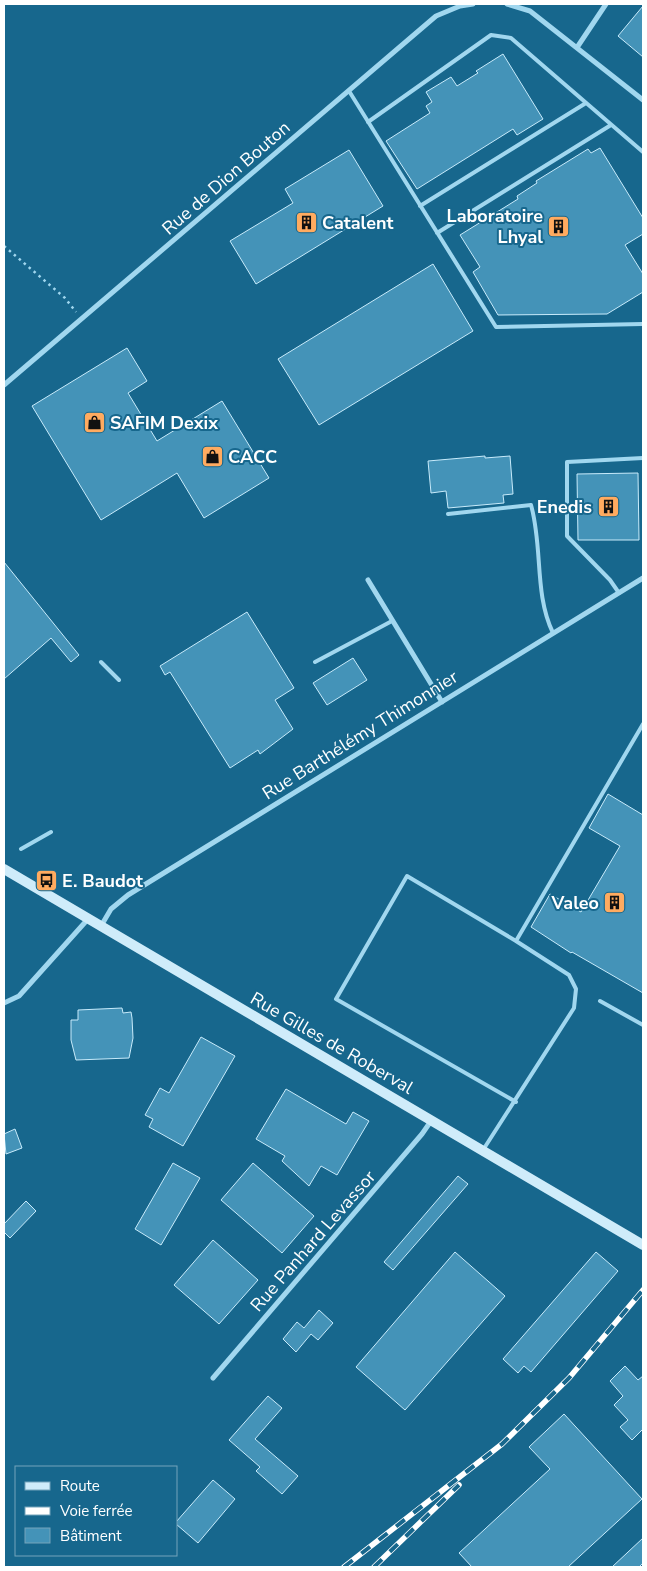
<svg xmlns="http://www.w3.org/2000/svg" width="647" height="1571" viewBox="0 0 647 1571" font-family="'Nunito Sans',sans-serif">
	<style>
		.building { fill: #4493b8; stroke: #c8ebfb }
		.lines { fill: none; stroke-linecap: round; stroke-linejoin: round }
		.path { stroke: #a1d7ef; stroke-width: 2.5; stroke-dasharray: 2.5 4; stroke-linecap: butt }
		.lane { stroke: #a1d7ef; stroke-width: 4 }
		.street { stroke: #a1d7ef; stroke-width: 5 }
		.secondary { stroke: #cfecfa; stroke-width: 10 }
		.rail-casing { stroke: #fff; stroke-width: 5.5 }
		.rail { stroke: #17678d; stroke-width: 4; stroke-dasharray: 11; stroke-linecap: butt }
		.labels { text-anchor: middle; stroke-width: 4; stroke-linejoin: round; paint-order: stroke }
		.street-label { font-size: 18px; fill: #fff; stroke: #17678d }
		.poi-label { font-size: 18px; font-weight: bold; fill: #fff; stroke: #17678d; text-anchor: start }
	</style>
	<rect width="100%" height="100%" fill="#17678d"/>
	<path class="building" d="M643,6V57L618,36Z
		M503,54L543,119L517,135L513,129L417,189L386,141L430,113L426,106L432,102L426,92L451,77L457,86L478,73L476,71Z
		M600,148L643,218V234L625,245L643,274V292L607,314L498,315L473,272L480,267L460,235L518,199L517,196L537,183L536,181L588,149L591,153Z
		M349,150L383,206L256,284L230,241L293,203L285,189Z
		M433,264L473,331L319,425L278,359Z
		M127,348L147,381L128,393L157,441L222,401L269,478L204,518L177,473L101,520L32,406Z
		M485,456V458L510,456L513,494L503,495L504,503L448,508L446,491L431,493L428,461Z
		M638,473L639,540H578L577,474Z
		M4,562L79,655L71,662L51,638L4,679Z
		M247,612L294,688L275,700L293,729L260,754L258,750L230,768L170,672L165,675L160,666Z
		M353,658L367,680L327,705L313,683Z
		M608,794L643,815V993L572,952L571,953L531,927L550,894L581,912L620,846L589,828Z
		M122,1008L123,1013L131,1012L132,1018L133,1038L129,1058L76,1060L71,1040V1020H78V1010Z
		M201,1037L235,1056L183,1146L149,1127L153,1119L145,1115L160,1088L169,1093Z
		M286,1089L346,1124L353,1112L369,1121L337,1175L321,1166L309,1186L282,1161L285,1156L256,1139Z
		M15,1129L22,1148L6,1154L4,1134Z
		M173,1163L200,1178L161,1245L135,1229Z
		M253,1163L314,1216L282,1253L221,1200Z
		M458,1176L468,1184L393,1270L384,1262Z
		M26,1201L36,1211L10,1238L4,1232V1224Z
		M213,1240L258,1280L219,1324L174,1285Z
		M455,1252L505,1296L405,1410L356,1367Z
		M596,1252L618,1271L531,1372L524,1366L518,1373L503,1359Z
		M319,1310L333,1323L318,1340L311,1334L296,1352L283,1339L297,1322L304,1328Z
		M625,1366L638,1380L643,1376V1429L632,1440L620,1427L628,1420L614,1405L623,1396L610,1381Z
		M268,1396L282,1408L255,1439L298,1476L282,1494L256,1471L260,1467L229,1440Z
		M564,1414L642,1499L568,1567H472L459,1553L550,1469L529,1447Z
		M213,1480L235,1499L198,1543L176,1524V1522Z
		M643,1538V1563L639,1567H612Z"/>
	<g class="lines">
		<path class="path" d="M4,246L65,298L76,312"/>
		<path class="lane" d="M349,91L496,327L643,324
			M368,122L491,35L511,38L643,152
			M420,206L586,103
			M437,233L611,125
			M448,514L531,505C543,547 534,594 553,633
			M619,593L610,580L567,536V462L643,458
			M101,662L119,680
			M315,662L392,621
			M21,849L51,832
			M516,941L643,724
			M600,1001L643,1025
			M483,1150L574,1008L576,989L569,975L516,941L407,876L336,999L516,1102"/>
		<path class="street" d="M507,4L530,11L643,100
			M578,46L606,4
			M4,385L436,16L460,6L473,4
			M368,580L442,702
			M101,926L111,909L128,895L643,578
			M4,1003L19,996L88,919
			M213,1378L422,1134L431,1121"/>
		<path class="secondary" d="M4,869L643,1245"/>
		<defs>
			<path id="rail" d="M344,1567L502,1444L569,1378L643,1290
				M374,1567L459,1485"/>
		</defs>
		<use href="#rail" class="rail-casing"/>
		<use href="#rail" class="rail"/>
	</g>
	<defs>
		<symbol id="building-square" viewBox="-11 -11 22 22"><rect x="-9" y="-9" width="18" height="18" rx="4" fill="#ffab60" stroke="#17678d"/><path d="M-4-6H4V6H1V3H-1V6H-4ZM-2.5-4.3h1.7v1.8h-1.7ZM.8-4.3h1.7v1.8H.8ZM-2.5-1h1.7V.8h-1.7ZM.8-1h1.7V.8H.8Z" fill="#111"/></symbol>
		<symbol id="shop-square" viewBox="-11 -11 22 22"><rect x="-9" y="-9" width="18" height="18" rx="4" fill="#ffab60" stroke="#17678d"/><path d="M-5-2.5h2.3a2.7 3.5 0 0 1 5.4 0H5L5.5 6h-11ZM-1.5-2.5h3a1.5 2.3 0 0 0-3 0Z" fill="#111"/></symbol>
		<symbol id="bus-square" viewBox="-11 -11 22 22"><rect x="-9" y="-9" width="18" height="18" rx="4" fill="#ffab60" stroke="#17678d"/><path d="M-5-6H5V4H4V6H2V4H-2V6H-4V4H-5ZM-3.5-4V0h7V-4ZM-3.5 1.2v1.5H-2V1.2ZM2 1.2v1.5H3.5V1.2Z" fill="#111"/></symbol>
	</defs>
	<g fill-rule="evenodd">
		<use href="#building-square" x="294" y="210" width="25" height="25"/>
		<use href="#building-square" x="546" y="214" width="25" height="25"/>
		<use href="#shop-square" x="82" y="410" width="25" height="25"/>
		<use href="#shop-square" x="200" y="444" width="25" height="25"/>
		<use href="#building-square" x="596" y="494" width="25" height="25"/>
		<use href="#bus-square" x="34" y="868" width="25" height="25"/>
		<use href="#building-square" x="602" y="890" width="25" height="25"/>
	</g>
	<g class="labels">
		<g class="street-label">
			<text transform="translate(226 178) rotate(-41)" y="6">Rue de Dion Bouton</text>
			<text transform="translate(360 735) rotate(-32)" y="6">Rue Barthélémy Thimonnier</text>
			<text transform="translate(332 1043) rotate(30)" y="6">Rue Gilles de Roberval</text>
			<text transform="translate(313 1241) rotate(-49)" y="6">Rue Panhard Levassor</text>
		</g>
		<g class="poi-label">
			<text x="543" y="222" text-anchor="end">Laboratoire<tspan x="543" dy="21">Lhyal</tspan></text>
			<text x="322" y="229">Catalent</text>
			<text x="110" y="429">SAFIM Dexix</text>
			<text x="228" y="463">CACC</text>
			<text x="592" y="513" text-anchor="end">Enedis</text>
			<text x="62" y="887">E. Baudot</text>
			<text x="599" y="909" text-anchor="end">Valeo</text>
		</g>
	</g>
	<rect width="647" height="1571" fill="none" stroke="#ffffff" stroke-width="10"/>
	<rect x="15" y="1466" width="162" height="90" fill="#17678d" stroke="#74a4bb"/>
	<rect x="25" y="1482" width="25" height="8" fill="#cfecfa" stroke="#74a4bb"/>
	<text x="60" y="1491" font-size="15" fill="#ffffff">Route</text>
	<rect x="25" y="1507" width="25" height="8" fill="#ffffff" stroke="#74a4bb"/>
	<text x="60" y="1516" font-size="15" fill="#ffffff">Voie ferrée</text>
	<rect x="25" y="1528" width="25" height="15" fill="#4493b8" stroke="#74a4bb"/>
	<text x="60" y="1541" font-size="15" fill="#ffffff">Bâtiment</text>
</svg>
